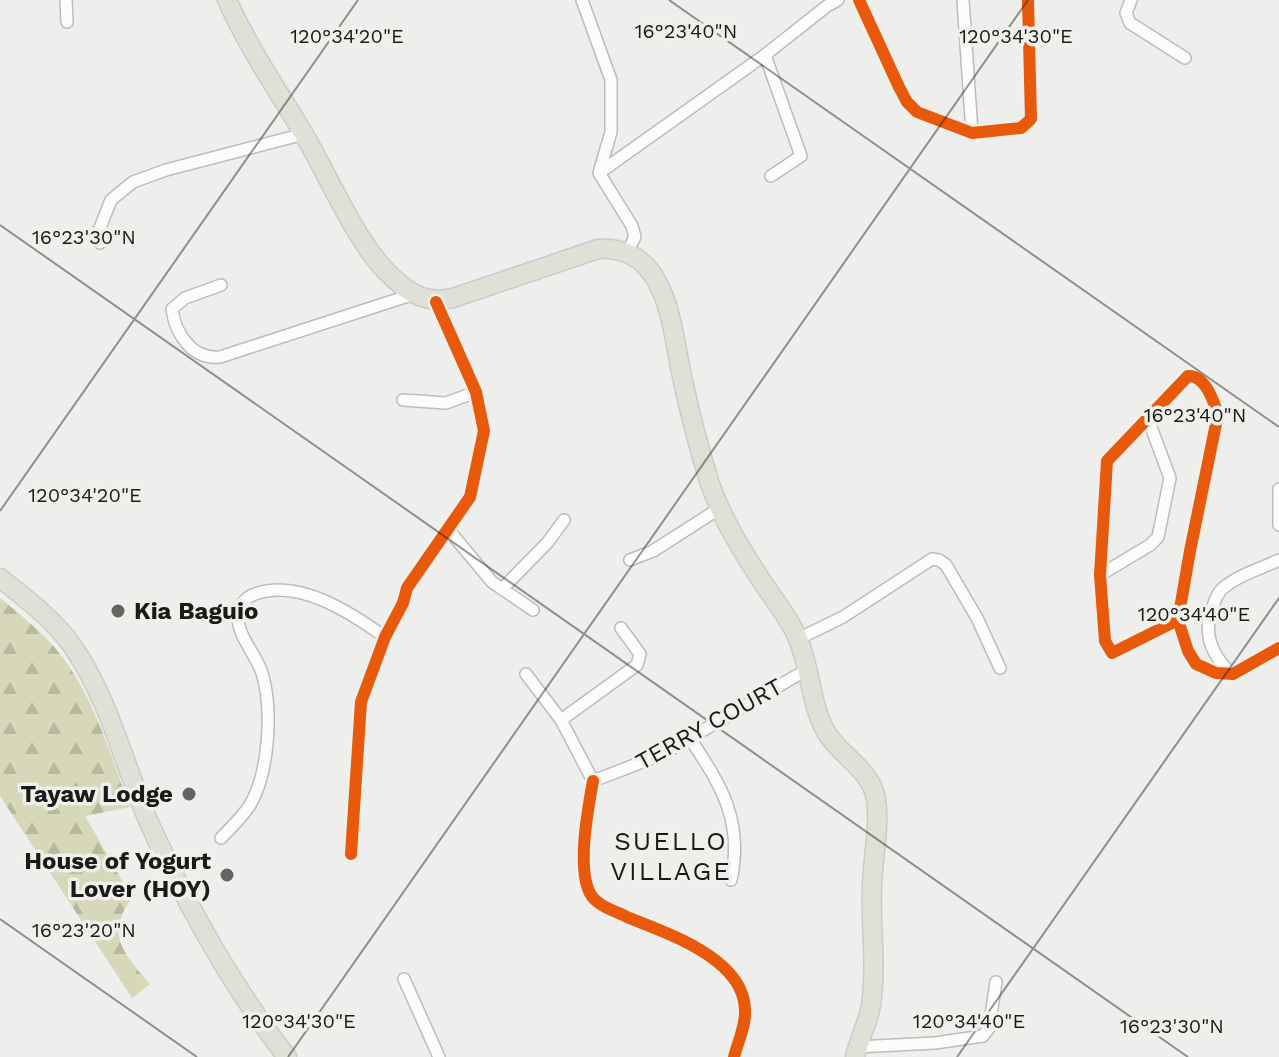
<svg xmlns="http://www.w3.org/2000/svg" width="1279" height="1057" viewBox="0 0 1279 1057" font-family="'Work Sans',sans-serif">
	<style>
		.forest { fill: url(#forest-firs) }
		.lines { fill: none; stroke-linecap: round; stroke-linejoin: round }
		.street-casing { stroke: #bcbcbb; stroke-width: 14 }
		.primary-casing { stroke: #cbcbca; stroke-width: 21 }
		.street { stroke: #fcfcfc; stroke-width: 11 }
		.primary { stroke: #e1e0d6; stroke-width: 18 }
		.cycleway-casing { stroke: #efefeb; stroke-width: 17 }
		.cycleway { stroke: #e8590c; stroke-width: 12 }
		.ticks { fill: none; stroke: #1a1a18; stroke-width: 2; stroke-opacity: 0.45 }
		.poi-dot { fill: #646462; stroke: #efefeb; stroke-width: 3 }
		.labels { text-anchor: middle; stroke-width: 7; stroke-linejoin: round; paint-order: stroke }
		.poi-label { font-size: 24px; font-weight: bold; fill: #1a1a18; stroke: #efefeb; text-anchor: end }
		.street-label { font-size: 24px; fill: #1a1a18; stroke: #efefeb }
		.neighbourhood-label { font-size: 26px; letter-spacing: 2px; fill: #1a1a18; stroke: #efefeb }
		.ticks-label { font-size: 20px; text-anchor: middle; fill: #1a1a18; stroke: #efefeb; stroke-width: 7; stroke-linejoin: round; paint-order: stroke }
	</style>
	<defs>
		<pattern id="forest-firs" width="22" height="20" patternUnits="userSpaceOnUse" patternTransform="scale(2)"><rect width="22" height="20" fill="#d7d7b9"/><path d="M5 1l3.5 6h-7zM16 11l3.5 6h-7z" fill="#b8b89e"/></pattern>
	</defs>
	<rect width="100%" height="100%" fill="#eeeeec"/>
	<path class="forest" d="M0,598C19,614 40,630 56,649C93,693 110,754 130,807L85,816L123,882L135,895C103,932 123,953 150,984L132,998L0,796Z"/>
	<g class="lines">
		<defs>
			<path id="street" d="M66,0L67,22
				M582,0L611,80V132L599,173L632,226L635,237L627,252
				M859,0L899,87L907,102L917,112L972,133L1021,128L1031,119L1028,0
				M963,0L972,133
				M1131,0L1126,13L1130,23L1185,58
				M765,55L801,156L771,176
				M599,173L765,55L827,6L838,0
				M100,243L98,233L111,200L133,182L166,170L304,134
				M221,285L185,298L172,309C175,333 192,360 220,357L414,294
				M403,400L446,403L476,392
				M1279,489V525
				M447,528L492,582L533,610
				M630,560L653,551L720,508
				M1100,575L1150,545L1158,537L1170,478L1148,419
				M502,589L548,542L564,520
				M1178,620L1112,653L1105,641L1100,575L1107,461L1188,376C1205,375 1213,400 1218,414L1190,551L1178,620L1188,651L1196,664L1216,673L1233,674L1279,648
				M798,639L843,617L932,559L939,560L946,565L977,618L1000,668
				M526,674L561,720L593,781
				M1232,674C1211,655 1202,633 1213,606C1215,600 1217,594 1222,589C1238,575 1260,569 1279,560
				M561,720L637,665L640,654L621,628
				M689,737C721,785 744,821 731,880
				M593,781C588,809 576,870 591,895C598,906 615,911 627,917C666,933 744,958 745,1010C746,1025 738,1042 734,1057
				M593,781L663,754L806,670
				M221,838C231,828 242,817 250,805C269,773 273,709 262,673C256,654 238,637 238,617C238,606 246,597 255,594C299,578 351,613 385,637
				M351,854L361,702L385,637L403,603L407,588L470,497L484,431L476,392L436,302
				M404,979L439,1057
				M857,1047L935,1043L983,1036L989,1028L996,982"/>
			<path id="primary" d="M227,0C249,49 279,92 306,138C328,176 355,238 384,269C404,290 423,305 453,298L598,249C670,245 671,330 683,381C690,414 699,448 709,481C721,517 742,551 763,583C775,601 790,619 798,639C811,669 810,703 826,732C840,756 871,769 876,799C880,826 873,856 872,884C870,924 877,965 871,1005C868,1023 859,1039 855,1057
				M0,578C25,598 52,618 71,644C110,699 124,767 151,827C189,909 232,987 287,1057"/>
		</defs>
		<use href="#street" class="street-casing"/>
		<use href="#primary" class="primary-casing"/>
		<use href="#street" class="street"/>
		<use href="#primary" class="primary"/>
		<defs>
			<path id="cycleway" d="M859,0L899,87L907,102L917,112L972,133L1021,128L1031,119L1028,0
				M1178,620L1112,653L1105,641L1100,575L1107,461L1188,376C1205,375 1213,400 1218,414L1190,551L1178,620L1188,651L1196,664L1216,673L1233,674L1279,648
				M593,781C588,809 576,870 591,895C598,906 615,911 627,917C666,933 744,958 745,1010C746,1025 738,1042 734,1057
				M351,854L361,702L385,637L403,603L407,588L470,497L484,431L476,392L436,302"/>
		</defs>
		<use href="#cycleway" class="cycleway-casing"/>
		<use href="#cycleway" class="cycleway"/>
	</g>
	<path class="ticks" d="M669,0L1279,427M0,225L1188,1057M0,511L358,0M0,919L197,1057M288,1057L1028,0M957,1057L1279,598"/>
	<g class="poi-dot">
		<circle cx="118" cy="611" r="8"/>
		<circle cx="189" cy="794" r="8"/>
		<circle cx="227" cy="875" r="8"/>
	</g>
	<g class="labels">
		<g class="poi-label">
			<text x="134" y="619" text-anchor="start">Kia Baguio</text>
			<text x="173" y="802">Tayaw Lodge</text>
			<text x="211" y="869">House of Yogurt<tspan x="211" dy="28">Lover (HOY)</tspan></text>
		</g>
		<g class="street-label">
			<text transform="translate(709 724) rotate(-29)" y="8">TERRY COURT</text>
		</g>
		<g class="neighbourhood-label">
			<text x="671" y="850">SUELLO<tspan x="671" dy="30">VILLAGE</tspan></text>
		</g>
	</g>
	<g class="ticks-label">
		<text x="686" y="38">16°23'40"N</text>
		<text x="347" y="43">120°34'20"E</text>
		<text x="1016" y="43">120°34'30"E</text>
		<text x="84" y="244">16°23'30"N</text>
		<text x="1195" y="422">16°23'40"N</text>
		<text x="85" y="502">120°34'20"E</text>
		<text x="1194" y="621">120°34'40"E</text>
		<text x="84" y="937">16°23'20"N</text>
		<text x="299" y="1028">120°34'30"E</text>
		<text x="969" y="1028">120°34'40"E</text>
		<text x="1172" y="1033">16°23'30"N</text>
	</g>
</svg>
